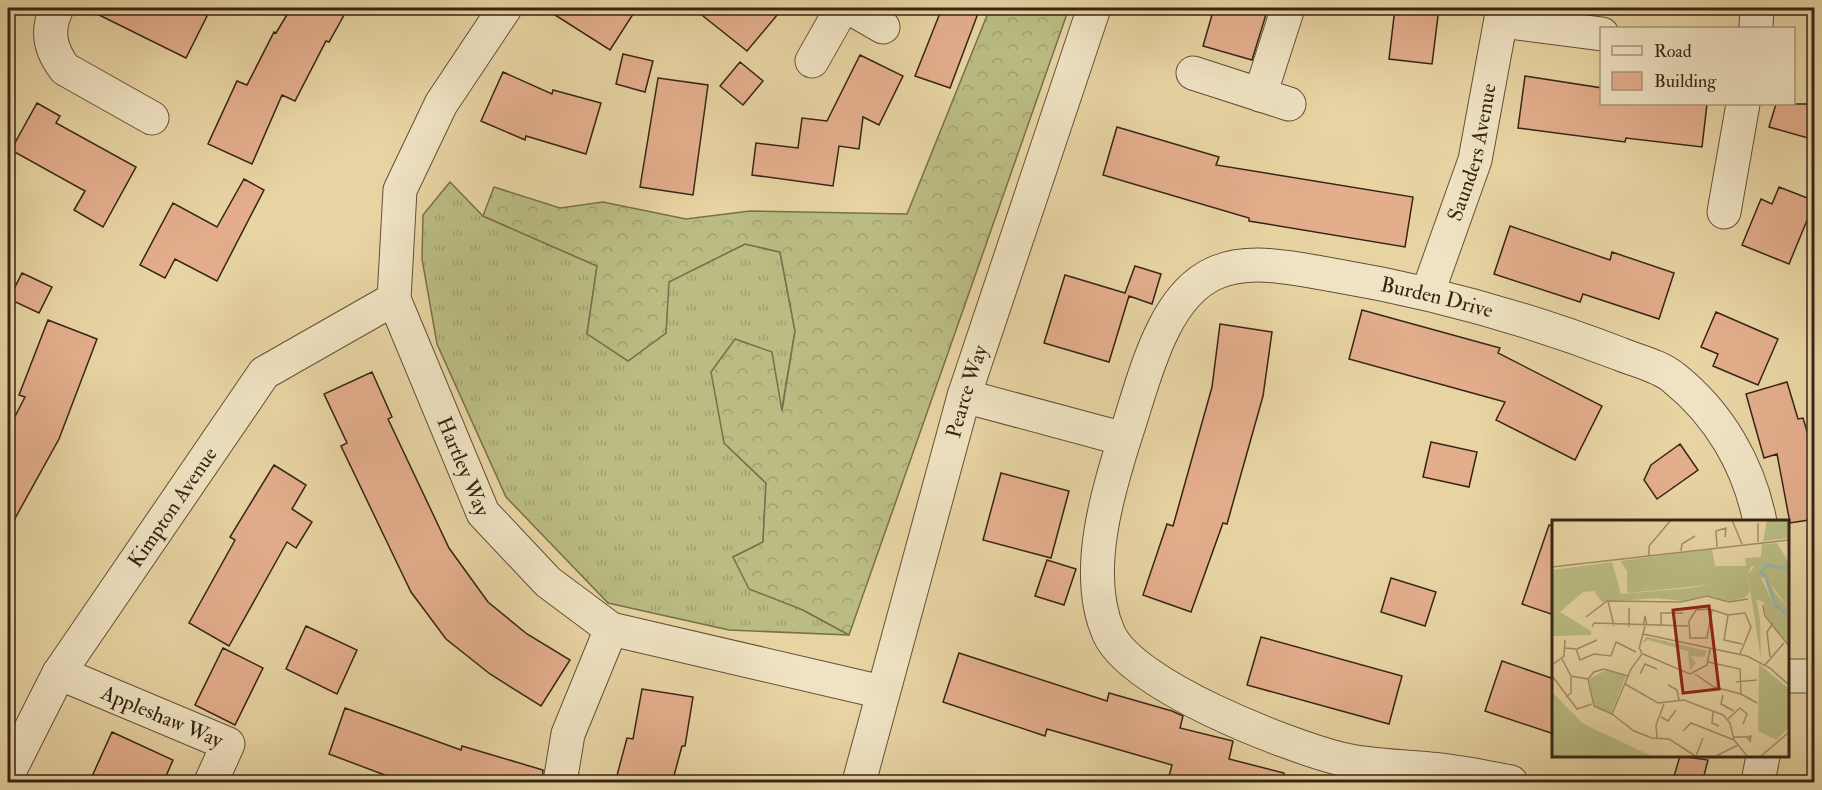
<svg xmlns="http://www.w3.org/2000/svg" width="1822" height="790" viewBox="0 0 1822 790" font-family="'IM FELL Double Pica',serif">
	<style>
		.grass { fill: url(#grass-tufts); stroke: #78704c; stroke-width: 1.5 }
		.forest { fill: url(#forest-crowns); stroke: #78704c; stroke-width: 1.5 }
		.building { fill: #e4ae8d; stroke: #362515; stroke-width: 1.5 }
		.lines { fill: none; stroke-linecap: round; stroke-linejoin: round }
		.minor-casing { stroke: #625138; stroke-width: 35 }
		.minor { stroke: #f0e3c3; stroke-width: 33 }
		.labels { text-anchor: middle; stroke-width: 6; stroke-linejoin: round; paint-order: stroke }
		.street-label { font-size: 21px; fill: #362515; stroke: #f0e3c3 }
		.inset-river { fill: none; stroke: #99b7af; stroke-width: 3 }
		.inset-road { fill: none; stroke: #a18e6a; stroke-width: 1.5 }
		.view { fill: #8f2418; fill-opacity: 0.15; stroke: #8f2418; stroke-width: 3 }
		.inset-edge { fill: none; stroke: #362515; stroke-width: 3 }
	</style>
	<defs>
		<pattern id="grass-tufts" width="24" height="20" patternUnits="userSpaceOnUse" patternTransform="scale(1.5)"><rect width="24" height="20" fill="#babc82"/><path d="M3 7l-1-3M5 7V3M7 7l1-3M15 17l-1-3M17 17v-4M19 17l1-3" fill="none" stroke="#a0a16f"/></pattern>
		<pattern id="forest-crowns" width="20" height="18" patternUnits="userSpaceOnUse" patternTransform="scale(1.5)"><rect width="20" height="18" fill="#babc82"/><path d="M2 6a3 3 0 1 1 6 0M12 15a3 3 0 1 1 6 0" fill="none" stroke="#a0a16f"/></pattern>
	</defs>
	<rect width="100%" height="100%" fill="#e8d4a3"/>
	<filter id="stains"><feTurbulence type="fractalNoise" baseFrequency=".00333" numOctaves="4"/><feColorMatrix values="0 0 0 0 .2 0 0 0 0 .09 0 0 0 0 .02 0 0 0 .5 -.17"/></filter>
	<radialGradient id="worn" r=".72"><stop offset=".6" stop-color="#630" stop-opacity="0"/><stop offset="1" stop-color="#630" stop-opacity=".3"/></radialGradient>
	<path class="grass" d="M450,182L483,216L597,266L587,334L666,333L668,282L745,244L780,252L795,331L781,414L724,443L766,483L763,542L733,557L803,610L849,635L729,630L608,603L506,497L437,344L422,259L423,215Z"/>
	<path class="forest" d="M990,8H1069L849,635L803,610L749,589L733,557L763,542L766,483L724,443L711,372L735,339L772,352L782,411L795,331L780,252L745,244L669,282L666,333L628,361L587,334L597,266L483,216L494,187L560,208L603,202L686,219L750,211L907,214Z"/>
	<path class="building" d="M85,8H211L186,58Z
		M291,8H348L329,42L326,41L295,101L282,95L252,164L208,144L237,81L247,85L274,32L276,33Z
		M544,8H637L610,50Z
		M693,8H783L747,51Z
		M942,8H980L950,88L915,76Z
		M1214,8H1268L1252,60L1203,46Z
		M1395,8H1439L1432,64L1389,59Z
		M623,54L653,61L645,92L616,84Z
		M860,55L903,76L879,125L863,117L859,149L839,146L833,186L752,175L756,143L798,148L802,118L827,121Z
		M740,62L763,81L743,105L720,86Z
		M503,72L552,94L553,90L601,103L586,154L526,136L525,140L481,121Z
		M1525,76L1602,88V104H1707L1702,147L1626,138L1625,142L1518,128Z
		M658,78L708,85L693,195L640,187Z
		M37,103L60,116L56,123L136,167L103,227L74,210L85,191L11,150Z
		M1776,104H1815V140L1769,127Z
		M1117,127L1219,157L1216,165L1413,197L1405,247L1249,221V218L1103,175Z
		M244,179L264,190L217,281L175,259L165,278L140,265L173,203L217,227Z
		M1779,187L1815,201L1789,264L1742,245L1761,199L1772,204Z
		M1510,226L1610,260L1612,252L1674,273L1659,319L1583,294L1580,302L1494,274Z
		M1135,266L1161,274L1152,304L1129,296L1109,362L1044,343L1065,275L1125,293Z
		M22,273L52,287L39,313L9,299Z
		M1362,310L1500,348L1498,353L1602,406L1575,460L1496,420L1505,402L1349,359Z
		M1716,312L1778,339L1758,385L1713,366L1718,354L1701,347Z
		M48,320L97,339L59,439L8,531V430L25,397L19,395Z
		M1220,324L1272,332L1263,396L1227,524L1223,523L1191,612L1143,595L1167,524L1173,526L1212,387Z
		M372,372L392,417L388,419L449,548L488,602L527,634L570,660L541,706L490,674L446,639L411,592L397,563L341,446L347,443L324,394Z
		M1787,382L1798,419L1803,418L1815,457V519L1790,523L1777,454L1764,458L1746,394Z
		M1431,442L1477,452L1469,487L1423,477Z
		M1680,444L1698,470L1657,499L1644,480L1651,465Z
		M274,465L306,485L292,509L312,522L296,548L287,542L229,646L189,623L235,540L230,537Z
		M1001,473L1069,491L1051,558L983,540Z
		M1549,525L1554,526V615L1522,604Z
		M1047,560L1076,569L1064,605L1035,596Z
		M1391,578L1436,592L1425,626L1381,612Z
		M306,626L357,650L337,694L286,669Z
		M1261,637L1402,676L1389,724L1247,685Z
		M223,648L263,668L235,725L195,705Z
		M959,653L1107,701L1109,693L1172,711L1183,716L1180,728L1233,741L1229,759L1284,773L1283,783H1192L1169,776L1172,765L1047,729L1045,736L943,702Z
		M1502,661L1554,679V734L1485,711Z
		M642,689L693,697L685,746H682L672,783H615L627,738L633,739Z
		M345,708L461,750L462,746L543,770L542,783H406L329,754Z
		M112,732L173,760L163,783H89Z
		M1680,756L1708,760L1702,783H1672Z"/>
	<g class="lines">
		<defs>
			<g id="minor">
				<path d="M57,8C46,30 50,50 65,69L152,118"/>
				<path id="s1" d="M505,8L441,104L400,190L394,299L483,513L548,582L611,629L882,692"/>
				<path d="M850,8L883,27"/>
				<path d="M1502,21L1602,34"/>
				<path d="M1756,28L1757,8"/>
				<path d="M812,61L842,8"/>
				<path d="M1193,73L1289,104"/>
				<path d="M1260,95L1288,8"/>
				<path d="M1724,212L1743,104"/>
				<path id="s2" d="M1428,292L1475,160L1503,8"/>
				<path d="M964,396L1124,439"/>
				<path id="s3" d="M59,673L228,744L211,782"/>
				<path d="M1788,676H1814"/>
				<path id="s4" d="M8,774L59,673L264,373L394,299"/>
				<path d="M560,782L568,734L611,629"/>
				<path id="s5" d="M859,782L964,396L1094,8"/>
				<path id="s6" d="M1511,782C1484,777 1457,771 1430,769C1401,766 1370,766 1341,759C1286,745 1133,686 1109,634C1082,574 1108,490 1127,431C1144,380 1162,296 1215,273C1251,257 1296,269 1333,275C1434,292 1524,317 1620,354C1637,361 1660,366 1674,378C1719,414 1749,465 1760,522"/>
				<path d="M1758,782L1763,756"/>
			</g>
		</defs>
		<use href="#minor" class="minor-casing"/>
		<use href="#minor" class="minor"/>
	</g>
	<g class="labels">
		<g class="street-label">
			<text dy="7" stroke="none"><textPath href="#s2" startOffset="147">Saunders Avenue</textPath></text>
			<text dy="7" stroke="none"><textPath href="#s6" startOffset="1060">Burden Drive</textPath></text>
			<text dy="7" stroke="none"><textPath href="#s5" startOffset="405">Pearce Way</textPath></text>
			<text dy="7" stroke="none"><textPath href="#s1" startOffset="501">Hartley Way</textPath></text>
			<text dy="7" stroke="none"><textPath href="#s4" startOffset="314">Kimpton Avenue</textPath></text>
			<text dy="7" stroke="none"><textPath href="#s3" startOffset="112">Appleshaw Way</textPath></text>
		</g>
	</g>
	<g transform="translate(1552 520)">
		<rect width="237" height="237" fill="#e8d4a3"/>
		<path d="M215,0H237V18L211,21ZM225,23L237,43V89L205,45L199,47L196,55L198,72L192,78L177,81L155,75L130,81L105,78L50,82L42,71L31,72L8,92L39,111V115L0,116V50L60,42L69,74L139,68L171,62L75,70V51L68,41L160,29L163,46H194L193,38L209,37L210,24ZM207,53L223,88L237,98V125L214,96L212,82L203,79L199,54ZM207,144L237,169V208L224,220L206,211ZM54,150L74,156L59,193L48,190L42,184L37,159ZM0,172L31,204L102,237H0Z" fill="#babc82"/>
		<path d="M207,40L223,73L237,89V98L223,88L212,58L199,54L208,99L209,140L196,55ZM161,62L174,63L76,73L75,70ZM94,117L100,118L155,131L152,137L138,136L144,143L138,150L136,131L96,120L90,123ZM0,174L20,197L40,209L32,225H26L0,204Z" fill="#babc82"/>
		<path d="M0,177L25,197L17,217L0,203Z" fill="#babc82"/>
		<path class="inset-river" d="M237,49L214,45L209,53L214,57L223,85L237,96"/>
		<path class="inset-road" d="M180,0L190,24M206,22V3M165,27L164,11L174,8L173,17M129,31L130,24L143,16M97,36V26L119,0M0,47L237,20M56,81L62,106M211,85L213,96L237,126M160,90L155,118H138L137,101L144,90L158,89L176,95M34,97L55,81L129,82L155,76L177,82L196,79M91,106L93,96L95,106M109,106V93H131M40,107L42,103L136,106M77,107V88M91,114L195,136L218,148L237,165M13,128L24,129L28,140L42,134L59,136L64,122L84,132M25,129L45,120M87,129L93,106M91,134L138,154L155,145L158,129M188,134L199,107L193,93L176,95L172,120L190,124M218,137L215,112L221,103M10,139L19,156L36,159M156,142L188,149L189,174M0,145L12,136L13,120M213,145L232,123M88,154L93,144L105,149M143,154L162,167L189,174M1,157L25,189L40,184M184,162L205,160M73,164L106,183L132,180L171,195L178,203L182,220L196,237M116,165L125,170L127,180M189,174L205,183M171,175L169,184L182,191M14,177L19,173V156M161,192L160,203L167,206M60,194L82,211L100,218L117,219L145,237M60,194L42,186L36,159L42,152L52,149L76,156M60,194L79,149L90,134L88,129M109,197L116,201L124,190M176,199L188,188L195,194L191,204M131,211L139,203L182,220M181,217H195L198,221L199,216L195,217M105,218L104,205L112,184M144,236L151,218M162,237L186,225M208,237L237,212"/>
		<path class="view" d="M157,86L167,169L131,173L121,90Z"/>
		<rect width="237" height="237" class="inset-edge"/>
	</g>
	<rect width="1822" height="790" fill="none" stroke="#e8d4a3" stroke-width="30"/>
	<rect x="9" y="9" width="1804" height="772" fill="none" stroke="#362515" stroke-width="3"/>
	<rect x="15" y="15" width="1792" height="760" fill="none" stroke="#362515" stroke-width="1.5"/>
	<rect x="1600" y="27" width="195" height="78" fill="#f0e3c3" stroke="#a6977d" stroke-width="1.5"/>
	<rect x="1612" y="46" width="30" height="9" fill="#f0e3c3" stroke="#a6977d" stroke-width="1.5"/>
	<text x="1654" y="57" font-size="18" fill="#362515">Road</text>
	<rect x="1612" y="72" width="30" height="18" fill="#e4ae8d" stroke="#a6977d" stroke-width="1.5"/>
	<text x="1654" y="87" font-size="18" fill="#362515">Building</text>
	<rect width="100%" height="100%" filter="url(#stains)"/>
	<rect width="100%" height="100%" fill="url(#worn)"/>
</svg>
